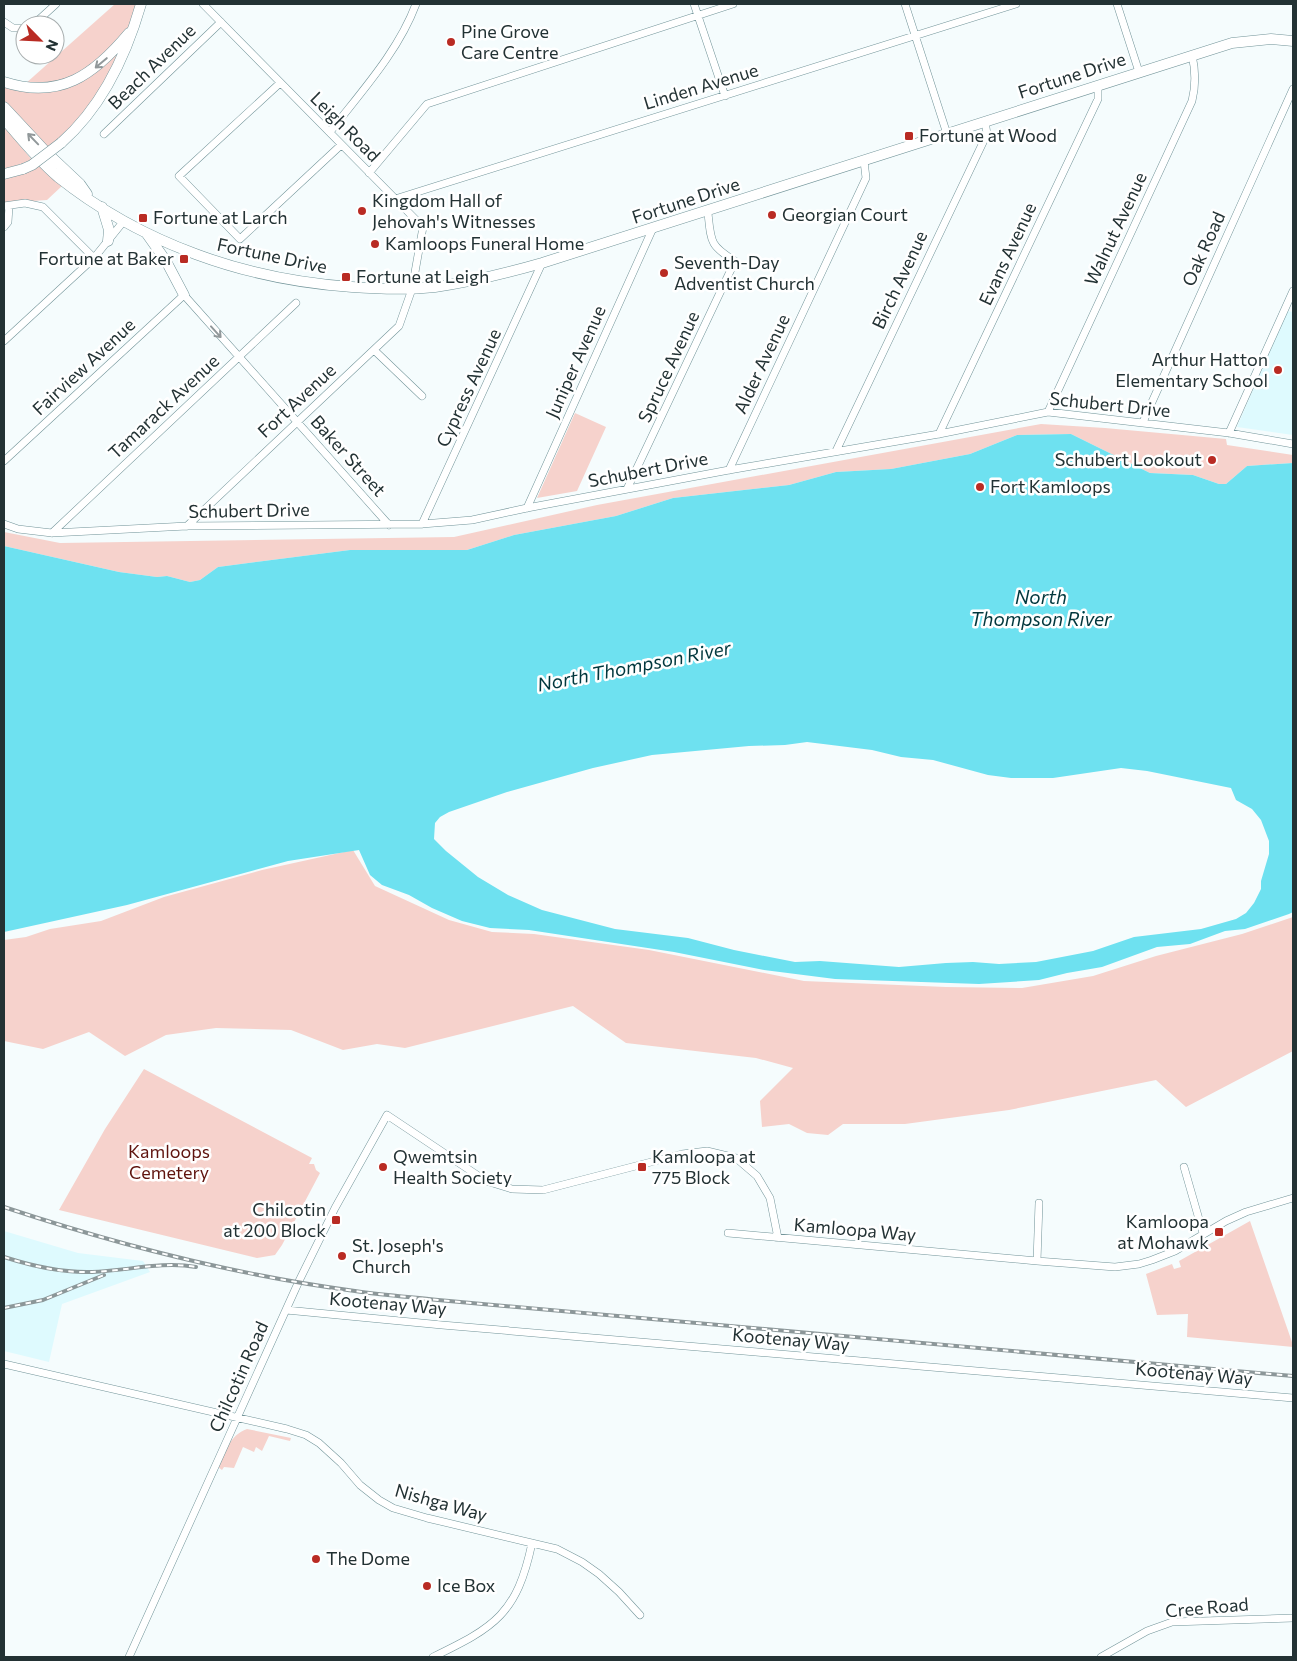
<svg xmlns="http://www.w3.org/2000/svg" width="1297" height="1661" viewBox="0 0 1297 1661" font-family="Commissioner,sans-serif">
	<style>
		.built { fill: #defafe }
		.green { fill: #f6d2cc }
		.water { fill: #6ee1f0; fill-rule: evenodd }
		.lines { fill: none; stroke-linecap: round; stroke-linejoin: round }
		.minor-casing { stroke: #729499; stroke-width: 8 }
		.secondary-casing { stroke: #729499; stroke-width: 11 }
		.minor { stroke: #fff; stroke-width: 7 }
		.secondary { stroke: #fff; stroke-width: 10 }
		.rail-casing { stroke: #8c9799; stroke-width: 4 }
		.rail { stroke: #fff; stroke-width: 2; stroke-dasharray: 5.5; stroke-linecap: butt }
		.secondary-bridge-casing { stroke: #729499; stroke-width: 11; stroke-linecap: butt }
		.secondary-bridge { stroke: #fff; stroke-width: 10 }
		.oneway { stroke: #91989a }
		.poi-dot { fill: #b92b23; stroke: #fff; stroke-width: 2 }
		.labels { text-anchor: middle; stroke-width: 5; stroke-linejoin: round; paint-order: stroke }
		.poi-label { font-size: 18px; fill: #233234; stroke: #fff; text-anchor: start }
		.street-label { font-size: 18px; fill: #233234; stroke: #fff }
		.park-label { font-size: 18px; fill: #5f130e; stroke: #fff }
		.water-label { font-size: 19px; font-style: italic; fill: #00373d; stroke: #fff }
	</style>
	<rect width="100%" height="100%" fill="#f5fcfd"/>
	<path class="built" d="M1287,311L1293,312V435L1237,427Z
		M4,1231L78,1253L143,1261L150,1272L62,1304L49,1362L4,1351Z"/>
	<path class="green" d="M115,4H137L130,27L91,66L70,79L47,85L25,84Z
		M122,48L99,93L71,128L49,148L4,105V85L64,88L89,77Z
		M4,126L32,160L4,170Z
		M38,165L63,185L47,200L4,203V177Z
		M575,413L606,427L577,491L537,498Z
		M1041,424L1105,428L1226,439L1227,445L1293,455V463L1247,466L1226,484H1219L1193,475L1150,473L1071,434L1017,435L970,454L891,469L836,472L789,485L673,498L616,516L514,535L467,550H350L218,567L200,580L190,582L167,576L157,577L119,572L4,546V532L60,543L454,537L597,505Z
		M353,850L375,886L449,920L492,932L534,934L649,950L804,981L946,987L1022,988L1093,976L1156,956L1242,934L1293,917V1051L1186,1107L1156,1080L1009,1110L905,1124H843L828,1135L807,1133L789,1124L762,1127L760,1101L793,1068L756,1058L626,1043L573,1006L405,1048L377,1044L343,1050L291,1030L216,1028L166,1035L125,1056L89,1032L43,1049L4,1041V940L26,937L50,929L101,921L164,897L262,870Z
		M144,1069L312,1158L309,1164H314L316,1170L320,1173L282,1245L275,1255L257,1258L59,1210L105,1129Z
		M1250,1221L1293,1345V1347L1187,1337L1188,1314L1157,1315L1146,1274L1172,1264L1174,1269L1181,1267L1179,1261Z
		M247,1429L291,1438L290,1441L269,1436L262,1451L256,1447L254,1452L243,1447L234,1468L224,1467L222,1470L218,1467C225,1452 230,1435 247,1429Z"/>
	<path class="water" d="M1071,434L1150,473L1193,475L1219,484H1226L1247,466L1293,463V912L1289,914L1245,929L1225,931L1190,944L1157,947L1102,967L1067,973L1039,980L979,984L835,979L764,970L674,952L529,930L490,928L462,921L432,908L409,895L382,885L370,875L359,850L288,861L127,905L4,932V546L119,572L157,577L167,576L190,582L200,580L218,567L350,550H467L514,535L616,516L673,498L789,485L836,472L891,469L970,454L1017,435ZM807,742L872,750L901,757L933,760L988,775L1011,778H1053L1121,768L1147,771L1231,788L1236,800L1252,809L1261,820L1269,841V854L1261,881V889L1254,903L1246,913L1236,919L1201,929L1134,937L1093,951L1036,962L999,964L973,962L946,963L899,967L820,961L795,962L734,950L688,938L615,929L542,910L508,895L478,877L446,851L434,839L435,823L440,817L449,812L507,792L593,768L652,755L749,746L785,745Z"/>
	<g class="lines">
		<defs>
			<path id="minor" d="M694,4L725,96
				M905,4L947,134
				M1117,4L1139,72
				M4,22L13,28H25
				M33,25L56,4
				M280,83L179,176L240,239L341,145
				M330,132C361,92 398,52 416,4
				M104,134L221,22
				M369,173L427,104L733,4
				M395,199L1016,4
				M4,206L25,203L43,207L94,258
				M4,227L8,222L9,206
				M4,341L94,258L123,222
				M374,350L422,396
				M1048,412L1192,101C1196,85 1196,72 1192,55
				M1143,422L1293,89
				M1229,433L1293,291
				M939,434L1098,99V85
				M836,451L987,134L985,121
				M4,461L184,295L389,525
				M729,470L866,178L864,161
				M627,489L735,261C710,246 711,242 708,213L710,210
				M527,508L653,228
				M4,524L18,529L52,533L187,526L422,524L472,520L527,508L729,470L939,434L1048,412L1229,433L1293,444
				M422,524L542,263
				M187,526L399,326L412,289L423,227L203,4
				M52,533L296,303
				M1184,1167L1203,1233
				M728,1233L1037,1261L1115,1267L1139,1264L1152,1260L1175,1251L1226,1221L1246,1212L1293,1198
				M1037,1261L1039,1203
				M286,1310L442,1325L1293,1398
				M4,1364L287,1429L306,1435L319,1443L341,1463L360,1485L379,1500L393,1508L427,1518L557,1549L582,1562L599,1574L619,1592L640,1615
				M129,1657L299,1281L335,1208L387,1115L486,1181L512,1189L543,1190L682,1154L707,1151L736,1158L757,1176L770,1198L778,1238
				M433,1657C495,1627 517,1614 532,1543
				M1101,1657L1147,1631L1172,1622L1293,1618"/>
			<path id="secondary" d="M4,82C60,100 94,75 129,33
				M4,107L46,152L80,184L87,194
				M4,119C21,139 38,160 58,177C142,244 246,280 352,287C379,289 407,290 435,287C472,282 507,273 542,263L1232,43L1271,39L1293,41
				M61,143C102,107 126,56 141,4
				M4,174L23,169
				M102,207L109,230L108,241
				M147,234L166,261L184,295"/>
		</defs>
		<use href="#minor" class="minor-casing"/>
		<use href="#secondary" class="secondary-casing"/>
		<use href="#minor" class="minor"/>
		<use href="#secondary" class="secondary"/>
		<defs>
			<path id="rail" d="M4,1207C118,1245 236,1275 355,1291C382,1295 410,1297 438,1300L1293,1376
				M4,1257C32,1266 61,1273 92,1272C126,1271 161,1261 196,1267
				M4,1308L43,1300L104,1275"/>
		</defs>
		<use href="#rail" class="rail-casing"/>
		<use href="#rail" class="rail"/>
		<defs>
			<path id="secondary-bridge" d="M23,169L32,165L61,143"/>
		</defs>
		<use href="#secondary-bridge" class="secondary-bridge-casing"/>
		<use href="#secondary-bridge" class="secondary-bridge"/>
	</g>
	<defs><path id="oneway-shaft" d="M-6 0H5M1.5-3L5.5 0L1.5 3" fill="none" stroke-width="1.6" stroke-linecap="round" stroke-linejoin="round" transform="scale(1.25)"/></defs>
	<g class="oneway">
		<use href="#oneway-shaft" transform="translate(101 63) rotate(140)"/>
		<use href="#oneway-shaft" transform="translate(33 139) rotate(-134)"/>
		<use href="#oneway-shaft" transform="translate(216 332) rotate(48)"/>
	</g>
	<g class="poi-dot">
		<circle cx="451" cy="42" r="5"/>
		<rect x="904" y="131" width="10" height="10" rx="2.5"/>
		<circle cx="362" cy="211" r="5"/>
		<circle cx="772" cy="215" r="5"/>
		<rect x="138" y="213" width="10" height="10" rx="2.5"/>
		<circle cx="375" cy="244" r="5"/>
		<rect x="179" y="254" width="10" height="10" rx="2.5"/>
		<circle cx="664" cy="273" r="5"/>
		<rect x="341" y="272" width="10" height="10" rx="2.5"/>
		<circle cx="1278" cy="370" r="5"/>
		<circle cx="1212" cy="460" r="5"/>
		<circle cx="980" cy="487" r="5"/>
		<circle cx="383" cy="1167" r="5"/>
		<rect x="637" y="1162" width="10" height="10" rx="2.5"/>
		<rect x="331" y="1215" width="10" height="10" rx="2.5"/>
		<rect x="1214" y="1227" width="10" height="10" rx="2.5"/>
		<circle cx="342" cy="1256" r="5"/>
		<circle cx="316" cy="1559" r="5"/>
		<circle cx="427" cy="1586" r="5"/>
	</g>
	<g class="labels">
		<g class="poi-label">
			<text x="461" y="38">Pine Grove<tspan x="461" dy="21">Care Centre</tspan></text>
			<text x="919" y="142">Fortune at Wood</text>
			<text x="372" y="207">Kingdom Hall of<tspan x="372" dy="21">Jehovah's Witnesses</tspan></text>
			<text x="782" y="221">Georgian Court</text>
			<text x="153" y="224">Fortune at Larch</text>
			<text x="385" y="250">Kamloops Funeral Home</text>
			<text x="174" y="265" text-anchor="end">Fortune at Baker</text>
			<text x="674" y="269">Seventh-Day<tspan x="674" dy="21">Adventist Church</tspan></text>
			<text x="356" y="283">Fortune at Leigh</text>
			<text x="1268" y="366" text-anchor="end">Arthur Hatton<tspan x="1268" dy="21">Elementary School</tspan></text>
			<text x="1202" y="466" text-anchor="end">Schubert Lookout</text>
			<text x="990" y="493">Fort Kamloops</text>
			<text x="393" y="1163">Qwemtsin<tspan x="393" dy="21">Health Society</tspan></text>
			<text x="652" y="1163">Kamloopa at<tspan x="652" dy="21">775 Block</tspan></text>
			<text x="326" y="1216" text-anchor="end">Chilcotin<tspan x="326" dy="21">at 200 Block</tspan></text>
			<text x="1209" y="1228" text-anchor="end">Kamloopa<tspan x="1209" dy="21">at Mohawk</tspan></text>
			<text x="352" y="1252">St. Joseph's<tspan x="352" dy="21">Church</tspan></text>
			<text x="326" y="1565">The Dome</text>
			<text x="437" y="1592">Ice Box</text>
		</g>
		<g class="street-label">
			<text transform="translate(152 67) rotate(-44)" y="6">Beach Avenue</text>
			<text transform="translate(1072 76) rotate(-18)" y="6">Fortune Drive</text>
			<text transform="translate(701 87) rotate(-17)" y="6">Linden Avenue</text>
			<text transform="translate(345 127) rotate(45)" y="6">Leigh Road</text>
			<text transform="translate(686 201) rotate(-18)" y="6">Fortune Drive</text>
			<text transform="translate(1116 229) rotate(-65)" y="6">Walnut Avenue</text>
			<text transform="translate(1204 249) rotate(-66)" y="6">Oak Road</text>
			<text transform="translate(1008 254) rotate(-65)" y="6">Evans Avenue</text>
			<text transform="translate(272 256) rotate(12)" y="6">Fortune Drive</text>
			<text transform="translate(900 280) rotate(-65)" y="6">Birch Avenue</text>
			<text transform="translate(576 362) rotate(-66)" y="6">Juniper Avenue</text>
			<text transform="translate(762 364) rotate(-65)" y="6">Alder Avenue</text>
			<text transform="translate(84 367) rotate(-43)" y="6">Fairview Avenue</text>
			<text transform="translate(669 367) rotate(-65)" y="6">Spruce Avenue</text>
			<text transform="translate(469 388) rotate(-65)" y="6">Cypress Avenue</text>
			<text transform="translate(297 401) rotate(-43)" y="6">Fort Avenue</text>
			<text transform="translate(1110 405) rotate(6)" y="6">Schubert Drive</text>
			<text transform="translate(164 407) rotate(-43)" y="6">Tamarack Avenue</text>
			<text transform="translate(348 456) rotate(48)" y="6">Baker Street</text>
			<text transform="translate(648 470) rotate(-11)" y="6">Schubert Drive</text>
			<text transform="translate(249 511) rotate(-1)" y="6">Schubert Drive</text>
			<text transform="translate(855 1230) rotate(5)" y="6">Kamloopa Way</text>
			<text transform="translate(388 1304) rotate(5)" y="6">Kootenay Way</text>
			<text transform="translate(791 1340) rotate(5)" y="6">Kootenay Way</text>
			<text transform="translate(1194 1374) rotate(5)" y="6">Kootenay Way</text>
			<text transform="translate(239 1377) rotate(-66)" y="6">Chilcotin Road</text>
			<text transform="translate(441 1503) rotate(16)" y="6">Nishga Way</text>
			<text transform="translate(1207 1608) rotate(-5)" y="6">Cree Road</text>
		</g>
		<g class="park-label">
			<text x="169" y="1158">Kamloops<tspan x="169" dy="21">Cemetery</tspan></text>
		</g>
		<g class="water-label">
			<text x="1041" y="604">North<tspan x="1041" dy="22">Thompson River</tspan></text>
			<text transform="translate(634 666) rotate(-11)" y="7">North Thompson River</text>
		</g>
	</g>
	<rect width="1297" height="1661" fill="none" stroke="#233234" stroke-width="10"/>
	<g transform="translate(40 40) rotate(114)"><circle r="24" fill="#ffffff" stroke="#a7adae"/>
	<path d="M0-4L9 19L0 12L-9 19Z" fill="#b92b23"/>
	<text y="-8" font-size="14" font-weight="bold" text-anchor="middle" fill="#233234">N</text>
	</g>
</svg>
